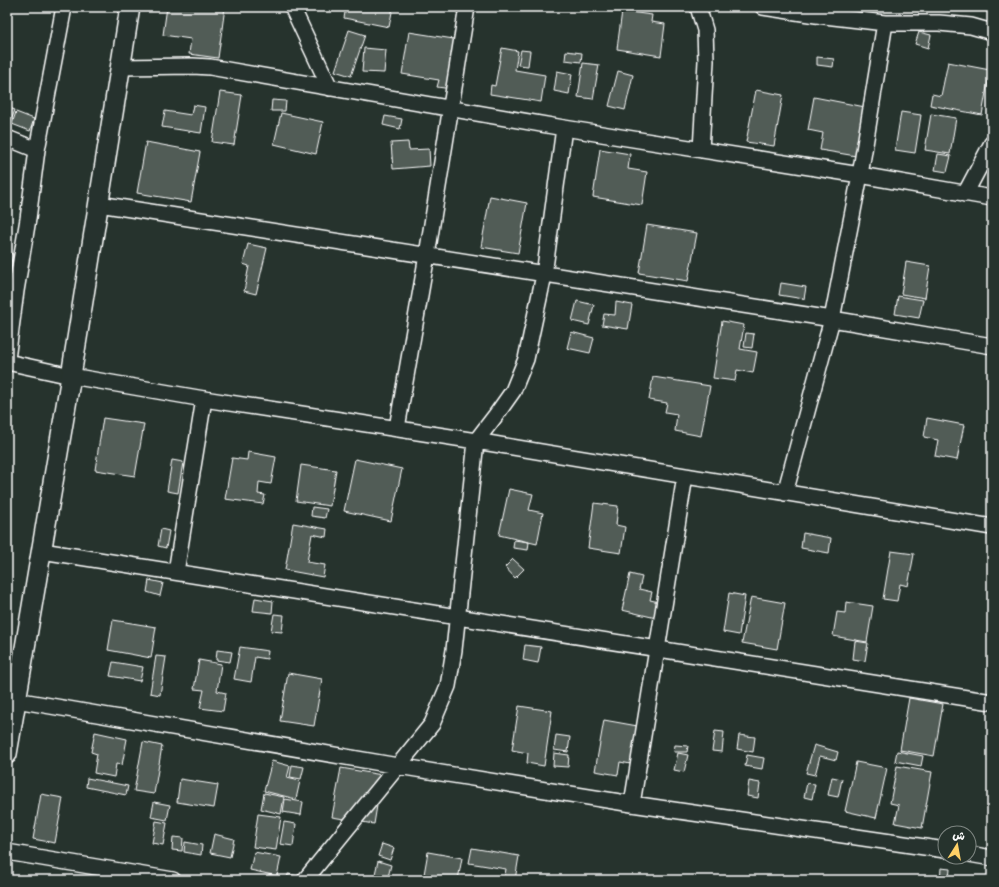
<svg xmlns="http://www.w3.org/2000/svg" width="999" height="887" viewBox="0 0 999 887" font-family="Mali,'Playpen Sans Arabic',sans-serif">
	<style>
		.building { fill: #515c57; stroke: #fff }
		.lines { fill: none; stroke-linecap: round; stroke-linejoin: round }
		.minor-casing { stroke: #fff; stroke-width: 18 }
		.tertiary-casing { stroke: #fff; stroke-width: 22 }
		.minor { stroke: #26332d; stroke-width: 15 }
		.tertiary { stroke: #26332d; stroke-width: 19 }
	</style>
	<rect width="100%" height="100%" fill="#26332d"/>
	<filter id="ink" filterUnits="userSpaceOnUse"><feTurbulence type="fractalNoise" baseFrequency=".025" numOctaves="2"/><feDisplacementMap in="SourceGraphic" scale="8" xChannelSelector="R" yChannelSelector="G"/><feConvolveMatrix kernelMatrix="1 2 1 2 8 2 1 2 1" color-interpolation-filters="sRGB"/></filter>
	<g filter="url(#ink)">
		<path class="building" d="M167,7H225L218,58L189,54L191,39L163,35Z
			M346,7H393L389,27L344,18Z
			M622,11L652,15L651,22L665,24L661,56L617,49Z
			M349,30L365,35L351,76L335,71Z
			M409,32L460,40L452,89L437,87L439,80L402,74Z
			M919,32L931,35L928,48L915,44Z
			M364,48L386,50L384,73L362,72Z
			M502,48L518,51L515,70L545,75L541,102L490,94L491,85L495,86Z
			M521,50L530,51L528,66L518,65Z
			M566,51L582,53L581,62L565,60Z
			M817,57L834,59L833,67L817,65Z
			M948,62L990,70L982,115L930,105L932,94L941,96Z
			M583,63L599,65L593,99L578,97Z
			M557,71L572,74L569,94L554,91Z
			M618,71L633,75L625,110L609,106Z
			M756,90L783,95L774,146L746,142Z
			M220,92L242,95L234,145L212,142Z
			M814,97L865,107L856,156L820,150L823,133L808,130Z
			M272,100L286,101L285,111H271Z
			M193,105L205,107L201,133L162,127L165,111L191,115Z
			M7,107L15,110L10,123L7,122Z
			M16,112L34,119L30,131L12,124Z
			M901,112L921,115L915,153L895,150Z
			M281,113L323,122L316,154L274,144Z
			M931,114L956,118L950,154L925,150Z
			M385,116L402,119L400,129L383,125Z
			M146,142L200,152L191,202L137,193Z
			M408,142L409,150L429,149L430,166L393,169L391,143Z
			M600,149L630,154L628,169L647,172L642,205L593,197Z
			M938,154L951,156L947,172L935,170Z
			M490,196L527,203L518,253L481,247Z
			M647,225L697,233L688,281L639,273Z
			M248,244L267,248L256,294L244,291L249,266L243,264Z
			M7,253L13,254L9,272H7Z
			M906,262L930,266L925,298L901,294Z
			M781,283L806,287L804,299L779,295Z
			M898,296L923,300L919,318L895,314Z
			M577,301L594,305L589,325L572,321Z
			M616,302L632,305L628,329L602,325L604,314L615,315Z
			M722,321L744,325L740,349L757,352L753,373L737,370L735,381L713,378Z
			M571,332L594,338L590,353L567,348Z
			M746,333L754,334L752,348L744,347Z
			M653,377L710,386L701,436L675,431L677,414L665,412L667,403L649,400Z
			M103,418L144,424L135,476L95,470Z
			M927,418L964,425L957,460L935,456L938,440L924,437Z
			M248,452L276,457L271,484L259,482L258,494L265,495L263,504L225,499L232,458L247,460Z
			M355,459L402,469L391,521L344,511Z
			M172,460L183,462L178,493L167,491Z
			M301,465L336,470L330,506L296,501Z
			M509,489L533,494L529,510L543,513L537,544L499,535Z
			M594,503L618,506L616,525L625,527L621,553L588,548Z
			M312,507L327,509L325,518L311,516Z
			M293,523L327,529L326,537L312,534L307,562L325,565L323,577L285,570Z
			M161,529L169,531L166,548L158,546Z
			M803,533L831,538L829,553L801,548Z
			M514,540L529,542L528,550L513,548Z
			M891,551L914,554L908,586L900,584L897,601L883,599Z
			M513,559L524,569L515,578L505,567Z
			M630,574L642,577L639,589L652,592L650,600L659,602L656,618L622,610Z
			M149,580L163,583L160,596L147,592Z
			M729,593L745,596L739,635L723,632Z
			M751,597L785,603L777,649L742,643Z
			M255,598L273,601L272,613L253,611Z
			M846,602L873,606L867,642L833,636L837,612L845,613Z
			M274,614L284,615L282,632L271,631Z
			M113,620L156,627L151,658L108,650Z
			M855,641L868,643L865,661L853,659Z
			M525,645L541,647L538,663L523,660Z
			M240,647L268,651L267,659L255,657L251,682L234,679Z
			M217,650L232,652L230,662L216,660Z
			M156,656L166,657L160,695L150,693Z
			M199,660L221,664L217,691L226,693L223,711L200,708L204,690L194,689Z
			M113,662L143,667L140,681L110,676Z
			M288,673L322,679L314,726L280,721Z
			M909,698L943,704L934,756L900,750Z
			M519,706L552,711L544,766L527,763L528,753L512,750Z
			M604,720L643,727L636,765L620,762L618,775L595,771Z
			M715,731L724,732L722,752L712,751Z
			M95,732L127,739L122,765L116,764L114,777L94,773L97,754L91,752Z
			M556,735L570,737L568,752L554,750Z
			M739,735L755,737L753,752L737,749Z
			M143,742L162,746L154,794L134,791Z
			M675,745L688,746L687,752H674Z
			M814,745L838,752L836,760L820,756L815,775L806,773Z
			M897,751L923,756L921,766L895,761Z
			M554,753L569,755L568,767L553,766Z
			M678,753L688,755L684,772L674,770Z
			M747,755L764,758L762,769L745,766Z
			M272,761L290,766L287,778L300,781L296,799L264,791Z
			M856,762L887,768L876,818L845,811Z
			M292,765L304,767L301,779L290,777Z
			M897,766L932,772L922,828L895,823L899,805L890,803Z
			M341,768L382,775L374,824L332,817Z
			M832,777L842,779L838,797L828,795Z
			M87,778L128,786L126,795L86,787Z
			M180,779L218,785L214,808L177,802Z
			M749,781L760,783L758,798L747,796Z
			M807,783L815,784L812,799L804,797Z
			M264,793L284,797L281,814L261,809Z
			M41,794L63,798L55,843L33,839Z
			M285,799L303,802L301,815L283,812Z
			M154,802L170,805L167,820L151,817Z
			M258,814L281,817L276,850L253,847Z
			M156,821L167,823L163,845L152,843Z
			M284,822L296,824L293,846L280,844Z
			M214,834L234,839L230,857L210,853Z
			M173,837L183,838L182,851L172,850Z
			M185,842L202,845L201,855L184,852Z
			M382,844L394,848L390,860L378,856Z
			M472,848L519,856L515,880H504L506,869L469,863Z
			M254,852L281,857L277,876L250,870Z
			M428,852L462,858L458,880H423Z
			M378,861L391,865L388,877L375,874Z
			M941,868L950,869L949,880H940Z
			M288,874L298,876V880H287Z"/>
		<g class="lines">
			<defs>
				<path id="minor" d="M292,7L330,88
					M698,7L705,30L706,61L701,150
					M763,7L816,15L885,23H939L971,26L992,32
					M120,67L193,66L210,67L564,128L860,175L992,198
					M7,138L37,150
					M965,194L992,143
					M99,204L832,319L992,346
					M7,359L16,291L28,219L37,150L64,7
					M7,362L71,376L204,399L476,441L992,527
					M397,428L427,255L467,7
					M785,493L832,319L860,175L885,23
					M42,551L992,702
					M176,572L204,399
					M16,700L398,766L632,804L945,850
					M632,804L685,476
					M7,852L173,880
					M969,854L992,858
					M305,880L432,724L448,686L454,650L476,441L496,415L513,391L526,359L544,275L564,128"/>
				<path id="tertiary" d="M7,754L71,376L130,7"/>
			</defs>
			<use href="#minor" class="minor-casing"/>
			<use href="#tertiary" class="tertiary-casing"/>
			<use href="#minor" class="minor"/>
			<use href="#tertiary" class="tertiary"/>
		</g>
	</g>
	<rect width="999" height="887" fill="none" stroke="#26332d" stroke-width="24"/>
	<rect x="12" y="12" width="975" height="863" fill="none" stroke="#fff" stroke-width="1.5" filter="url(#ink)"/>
	<g transform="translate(957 845) rotate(11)"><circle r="19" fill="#26332d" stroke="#7d8581"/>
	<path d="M0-3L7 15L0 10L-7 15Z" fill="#ffd166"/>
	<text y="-6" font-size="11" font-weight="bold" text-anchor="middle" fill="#ffffff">ش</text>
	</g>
</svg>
